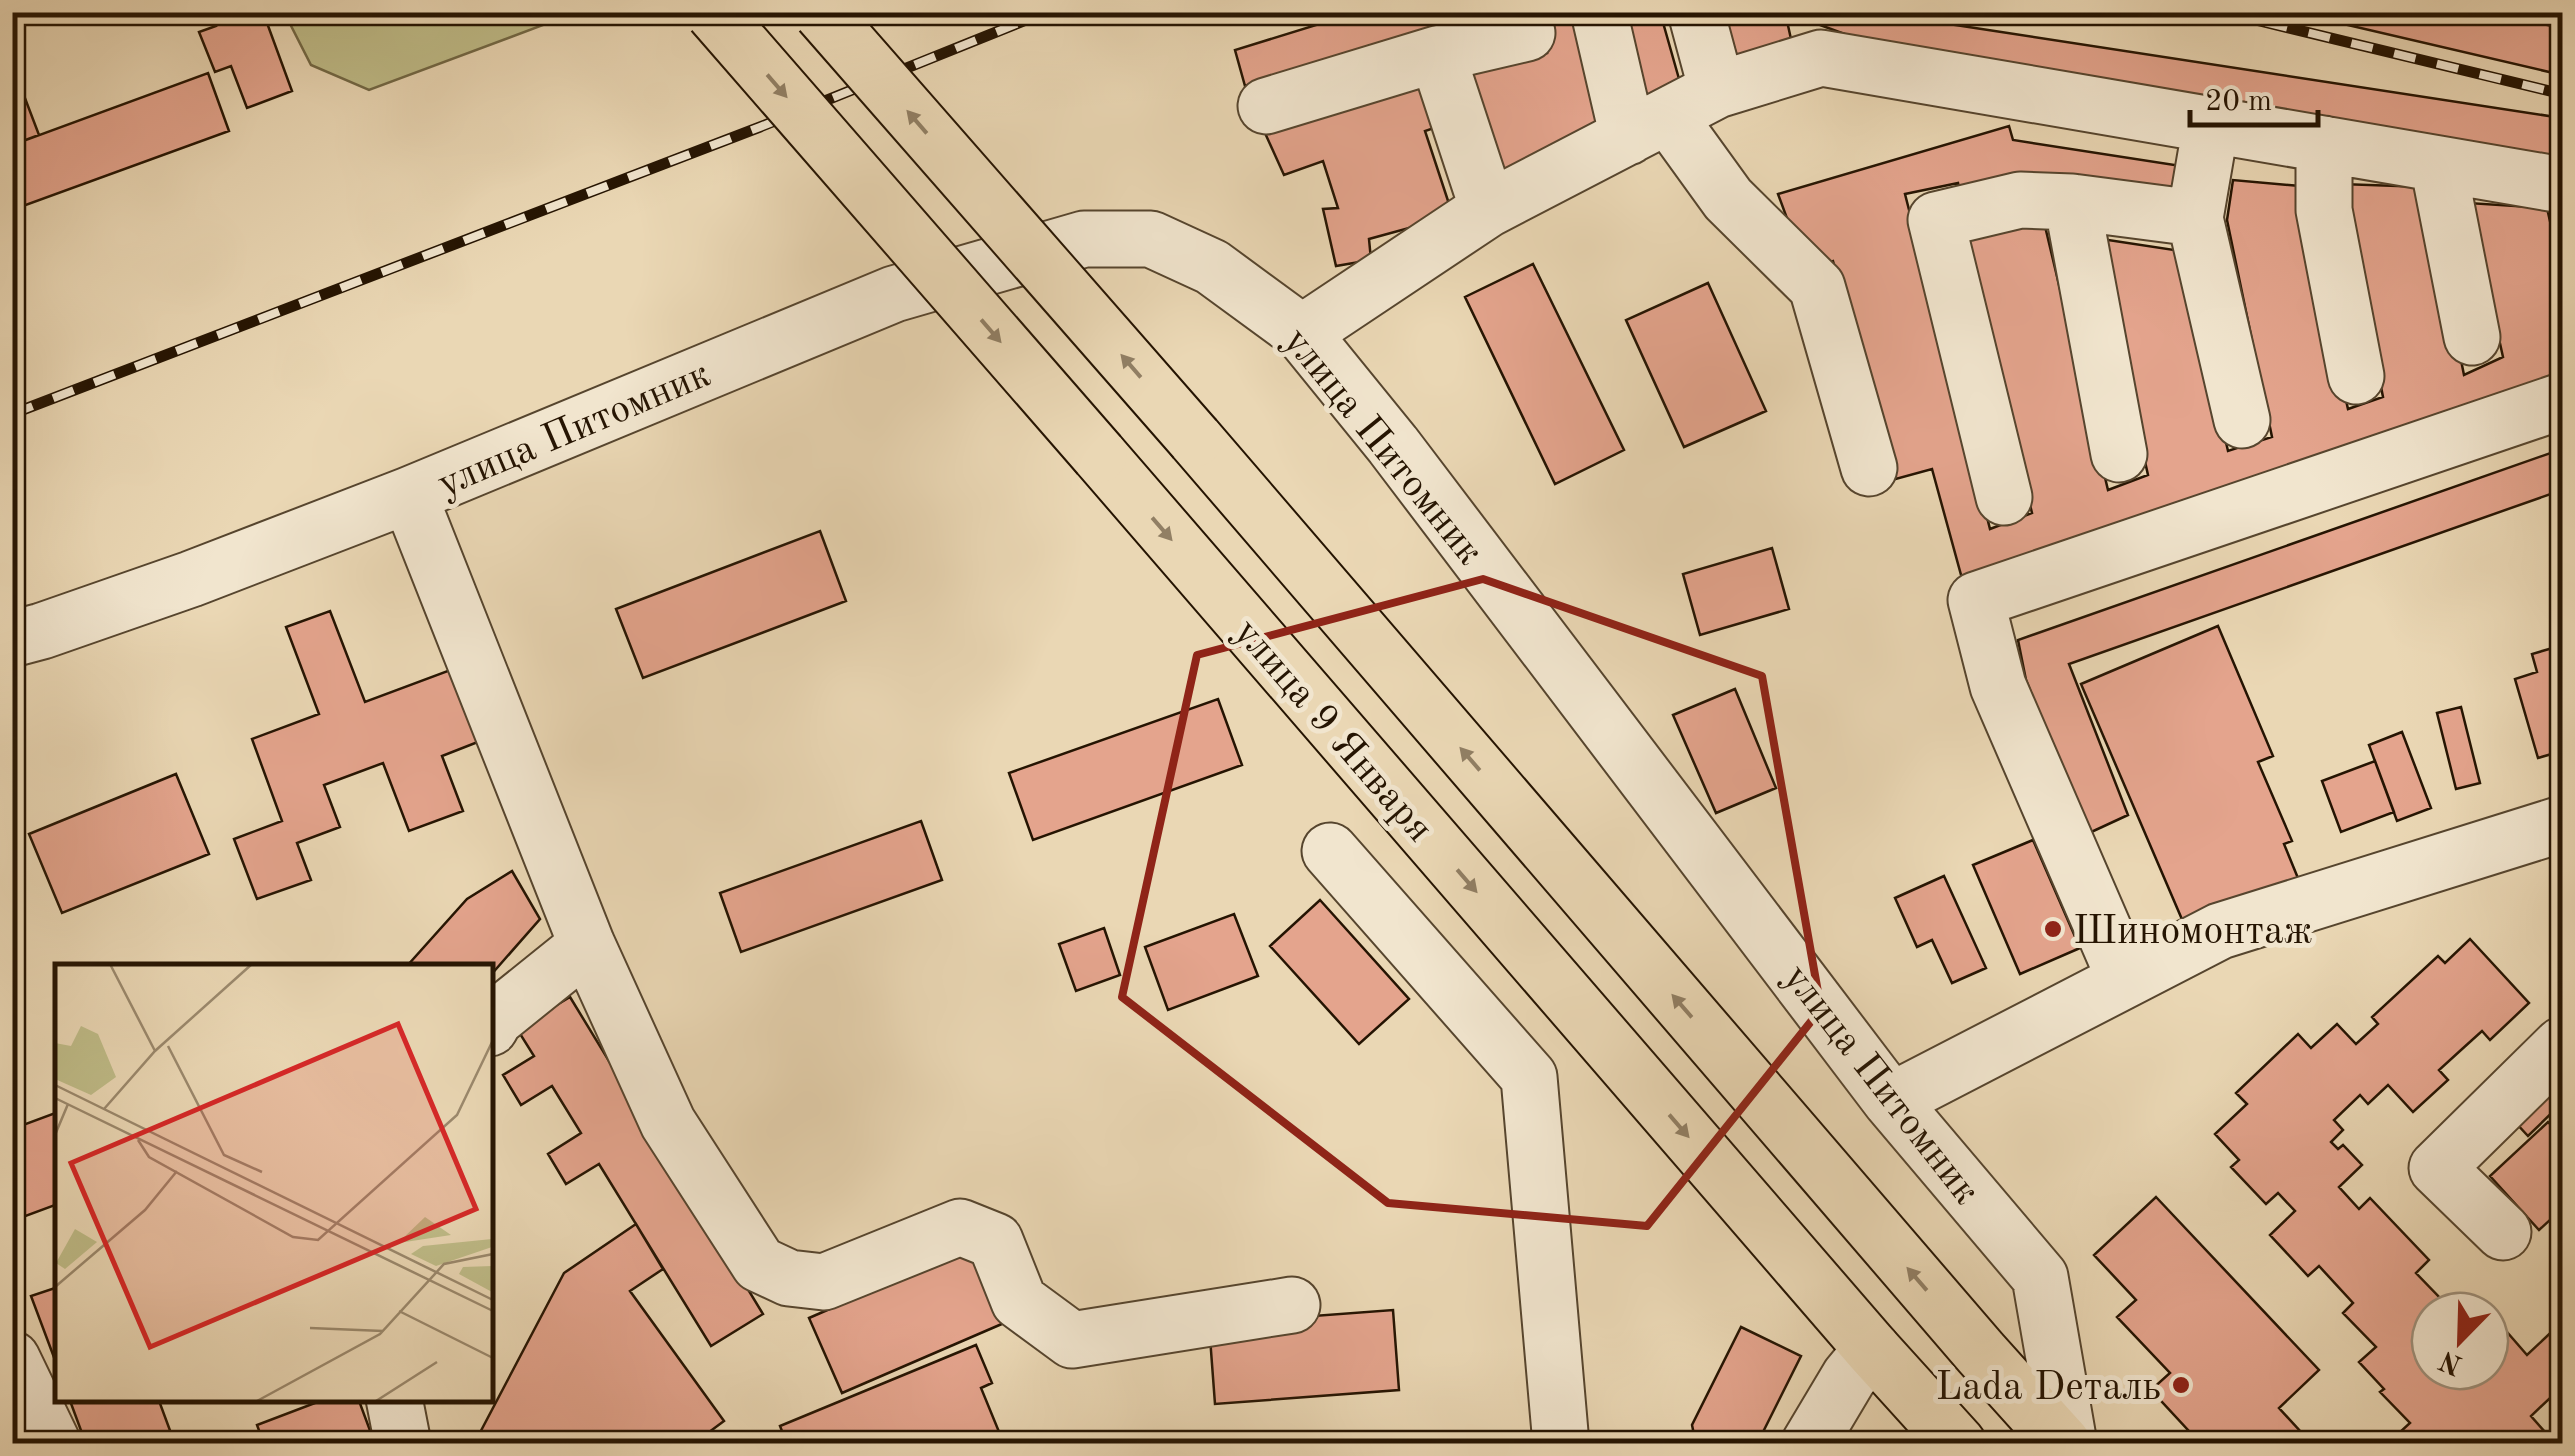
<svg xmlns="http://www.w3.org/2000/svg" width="2575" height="1456" viewBox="0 0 2575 1456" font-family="'Old Standard TT',serif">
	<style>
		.green { fill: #bfbc88; stroke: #726845; stroke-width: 2.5 }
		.building { fill: #e4a48d; stroke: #251402; stroke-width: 2.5 }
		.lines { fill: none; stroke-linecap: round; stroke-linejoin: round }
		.minor-casing { stroke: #56452e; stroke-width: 59 }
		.major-casing { stroke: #251402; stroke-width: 59 }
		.minor { stroke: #f1e5ce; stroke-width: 55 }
		.major { stroke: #ead7b4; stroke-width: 55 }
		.rail-casing { stroke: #251402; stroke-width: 11 }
		.rail { stroke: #f1e5ce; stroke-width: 8; stroke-dasharray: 22; stroke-linecap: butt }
		.major-bridge-casing { stroke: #251402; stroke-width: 59; stroke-linecap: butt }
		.major-bridge { stroke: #ead7b4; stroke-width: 55 }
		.oneway { fill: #917f64 }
		.marked { fill: none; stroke: #8f2418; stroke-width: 8; stroke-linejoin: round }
		.poi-dot { fill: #8f2418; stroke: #f1e5ce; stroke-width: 4 }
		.labels { text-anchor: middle; stroke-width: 10; stroke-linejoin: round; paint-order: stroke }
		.street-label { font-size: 40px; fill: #251402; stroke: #f1e5ce }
		.poi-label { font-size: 40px; fill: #251402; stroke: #f1e5ce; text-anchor: start }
		.inset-road { fill: none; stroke: #9b896d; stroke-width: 2.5 }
		.view { fill: #d62828; fill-opacity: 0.15; stroke: #d62828; stroke-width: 5 }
		.inset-edge { fill: none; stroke: #251402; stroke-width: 5 }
	</style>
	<rect width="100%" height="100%" fill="#ead7b4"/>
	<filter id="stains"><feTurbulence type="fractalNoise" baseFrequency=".002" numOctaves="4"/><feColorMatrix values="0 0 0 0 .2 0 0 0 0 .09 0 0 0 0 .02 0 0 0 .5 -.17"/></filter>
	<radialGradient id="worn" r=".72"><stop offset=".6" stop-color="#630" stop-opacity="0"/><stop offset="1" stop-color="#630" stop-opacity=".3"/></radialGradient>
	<path class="green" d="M284,12H575V13L369,90L311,65Z"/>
	<path class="building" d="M211,12H263L292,91L247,108L231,66L215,72L199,32L216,26Z
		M1358,12H1581L1608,133L1501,175L1463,75L1547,53L1541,14L1422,37L1245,86L1235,50Z
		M1616,12H1660L1685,100L1643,110Z
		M1724,12H1785L1795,57L1741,71Z
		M1785,12H1917L1949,24L2562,118V168L1931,66Z
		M2292,12H2484L2562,28V75Z
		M12,64L39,135L12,145Z
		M208,73L229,131L12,210V145Z
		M1430,80L1443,125L1425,131L1453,216L1369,239L1371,260L1336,266L1323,209L1338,208L1323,161L1284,175L1265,133Z
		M2009,126L2013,140L2194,168L2188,206L1961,197L1958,183L1905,194L1990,529L2032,513L1965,241L2044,222L2108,490L2148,475L2095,238L2181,251L2228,451L2272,437L2227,220L2233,180L2311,187L2310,241L2348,409L2383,397L2341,184L2426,187L2464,375L2503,357L2469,203L2547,208L2562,274V379L1966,593L1932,469L1892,480L1833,261L1806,270L1778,194Z
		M1533,264L1624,450L1555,484L1465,297Z
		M1708,283L1766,411L1684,447L1626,320Z
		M2562,449V490L2069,664L2128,815L2087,834L2026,680L2018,640Z
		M820,531L846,601L643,678L616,609Z
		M1772,548L1789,609L1700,635L1683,574Z
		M330,611L365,702L461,666L488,738L442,756L463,811L409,831L383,763L324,785L340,827L297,843L311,880L257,899L234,839L282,821L252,739L319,714L286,627Z
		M2218,626L2273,756L2258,762L2292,841L2284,844L2300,883L2187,931L2081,684Z
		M2556,647L2562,668V751L2538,758L2515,679L2537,672L2532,654Z
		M1735,689L1776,788L1716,813L1673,715Z
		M1218,699L1242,765L1033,840L1009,773Z
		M2461,707L2480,783L2456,789L2437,713Z
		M2402,732L2431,808L2397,821L2369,745Z
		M2375,761L2394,812L2341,832L2322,781Z
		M176,774L209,854L62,913L29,834Z
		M921,821L942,880L741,952L720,893Z
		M2033,840L2080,948L2020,974L1973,865Z
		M512,871L540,919L490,976V966H407L467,899Z
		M1944,876L1986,968L1952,983L1932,940L1917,947L1895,898Z
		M1320,900L1409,999L1359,1044L1270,946Z
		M1234,914L1258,976L1168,1010L1145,947Z
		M1104,928L1120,975L1076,991L1059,944Z
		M2470,939L2529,1003L2490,1040L2482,1031L2461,1050L2439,1070L2448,1080L2413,1112L2388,1085L2368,1104L2360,1095L2334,1120L2343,1130L2331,1142L2338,1149L2343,1145L2362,1165L2339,1187L2359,1209L2370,1198L2429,1260L2416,1273L2441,1299L2427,1313L2430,1316V1371L2486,1374L2502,1359L2491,1347L2507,1332L2527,1355L2562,1322V1412L2550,1398L2531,1416L2545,1432L2532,1444H2387L2410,1423L2380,1392L2384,1389L2359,1362L2376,1347L2343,1313L2353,1303L2319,1266L2308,1276L2270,1235L2295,1211L2278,1193L2266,1204L2231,1167L2239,1160L2215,1134L2247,1104L2236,1093L2298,1034L2311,1048L2337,1024L2356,1044L2378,1024L2372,1017L2438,956L2445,963Z
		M570,997L763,1314L711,1346L599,1164L566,1184L548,1154L581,1133L552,1086L521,1105L503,1075L534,1056L517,1029Z
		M2562,1079V1103L2528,1136L2504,1110Z
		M58,1112V1204L12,1221V1129Z
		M2548,1122L2562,1137V1209L2539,1230L2490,1176Z
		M2156,1197L2319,1370L2279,1408L2312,1444H2201L2151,1390L2170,1373L2117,1317L2136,1300L2094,1255Z
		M636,1224L663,1269L630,1291L724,1421L693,1444H474L564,1273Z
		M977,1245L1011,1320L842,1393L809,1318Z
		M58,1287V1368L31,1296Z
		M1393,1310L1399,1390L1215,1404L1209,1324Z
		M1741,1327L1801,1356L1757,1444H1696L1692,1425Z
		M976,1345L992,1383L981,1388L1004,1444H787L780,1426Z
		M69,1398H158L175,1444H86Z
		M328,1398H358L375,1444H264L257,1425Z"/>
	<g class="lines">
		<defs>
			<path id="minor" d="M1599,12L1628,137
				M1696,12L1717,90
				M1437,54L1488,209
				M1266,106L1437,54L1527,33
				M1668,116L1728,199L1817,287L1869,468
				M2211,125L2195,218L2242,420
				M2324,144V210L2356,376
				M2438,164L2472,337
				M2072,202L2119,454
				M1302,333L1488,209L1717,90L1821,58L2562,185
				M409,495L587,945L668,1123L759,1264L789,1278L824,1282L960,1227L995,1241L1019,1301L1072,1340L1292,1305
				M2004,497L1936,220L2020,200L2072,202L2195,218
				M12,639L42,631L191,579L409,495L894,294L1084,239H1151L1212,267L1302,333L1393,445L1891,1101L2040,1277L2069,1444
				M1330,851L1529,1077L1561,1444
				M2125,979L1998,686L1976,600L2562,401
				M490,1028L495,1019L587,945
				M1891,1101L2220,931L2562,824
				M2503,1232L2437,1168L2562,1045
				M12,1359L53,1444
				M394,1398L403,1444
				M1809,1444L1849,1377L1872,1349"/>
			<path id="major" d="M1195,439L1981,1353L2063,1444
				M1099,455L1872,1349L1958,1444"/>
		</defs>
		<use href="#minor" class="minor-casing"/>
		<use href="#major" class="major-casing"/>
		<use href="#minor" class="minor"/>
		<use href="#major" class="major"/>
		<defs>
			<path id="rail" d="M2223,12L2562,94
				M12,414L760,127L1046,12"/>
		</defs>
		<use href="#rail" class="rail-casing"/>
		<use href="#rail" class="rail"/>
		<defs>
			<path id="major-bridge" d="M713,12L1099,455
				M821,12L1195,439"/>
		</defs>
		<use href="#major-bridge" class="major-bridge-casing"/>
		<use href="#major-bridge" class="major-bridge"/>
	</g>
	<defs><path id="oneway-solid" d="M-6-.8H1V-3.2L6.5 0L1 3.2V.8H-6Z" transform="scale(2.5)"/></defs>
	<g class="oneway">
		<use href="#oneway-solid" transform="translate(777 86) rotate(49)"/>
		<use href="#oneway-solid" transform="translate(917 122) rotate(-131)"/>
		<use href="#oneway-solid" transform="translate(991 331) rotate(49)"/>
		<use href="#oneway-solid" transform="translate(1131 366) rotate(-131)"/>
		<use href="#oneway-solid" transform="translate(1162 529) rotate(49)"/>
		<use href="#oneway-solid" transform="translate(1470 759) rotate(-131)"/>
		<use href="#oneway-solid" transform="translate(1467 881) rotate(49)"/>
		<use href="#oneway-solid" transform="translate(1682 1006) rotate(-131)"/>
		<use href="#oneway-solid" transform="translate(1679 1126) rotate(49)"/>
		<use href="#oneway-solid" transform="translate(1917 1279) rotate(-131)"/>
	</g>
	<path class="marked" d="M1483,579L1762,676L1821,1009L1647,1226L1388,1203L1122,997L1197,655Z"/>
	<g class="poi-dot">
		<circle cx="2053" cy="929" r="10"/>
		<circle cx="2181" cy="1385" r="10"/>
	</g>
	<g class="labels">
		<g class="street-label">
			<text transform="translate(573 427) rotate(-23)" y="14">улица Питомник</text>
			<text transform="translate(1385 445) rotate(51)" y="14">улица Питомник</text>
			<text transform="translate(1335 729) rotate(49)" y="14">улица 9 Января</text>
			<text transform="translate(1883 1083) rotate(52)" y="14">улица Питомник</text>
		</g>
		<g class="poi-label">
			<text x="2073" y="943">Шиномонтаж</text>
			<text x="2161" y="1399" text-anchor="end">Lada Dеталь</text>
		</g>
	</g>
	<g transform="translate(55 964)">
		<rect width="438" height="438" fill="#ead7b4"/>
		<path d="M26,62L43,70L61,113L36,131L0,115V79L16,82ZM370,253L396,271L337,280L345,277ZM20,265L42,278L10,305L1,299ZM437,275V283L381,302L356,290L368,282ZM437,302V328L404,310L408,303Z" fill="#bfbc88"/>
		<path class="inset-road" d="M55,0L100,87M113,82L169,191L207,208M0,121L438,336M0,134L438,347M49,145L100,87L197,0M0,171L13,140M83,176L94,193L238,273L263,276L402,151L438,76M0,323L90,246L122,207M344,347L438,394M255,364L328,367M202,437L325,370L389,300L438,290M321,437L382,398"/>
		<path class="view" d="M343,60L421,245L95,383L16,199Z"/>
		<rect width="438" height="438" class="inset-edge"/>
	</g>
	<rect width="2575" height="1456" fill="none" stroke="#ead7b4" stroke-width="50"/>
	<rect x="15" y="15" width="2545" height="1426" fill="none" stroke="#251402" stroke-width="5"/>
	<rect x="25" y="25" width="2525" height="1406" fill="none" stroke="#251402" stroke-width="2.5"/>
	<g transform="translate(2460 1341) rotate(203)"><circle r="48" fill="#f1e5ce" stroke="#9f917c" stroke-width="2.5"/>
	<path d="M0-8L18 38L0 25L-18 38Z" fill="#8f2418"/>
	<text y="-15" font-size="28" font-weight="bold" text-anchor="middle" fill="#251402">N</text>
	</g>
	<path d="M2190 110v15h128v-15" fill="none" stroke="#251402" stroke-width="5"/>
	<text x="2205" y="110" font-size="30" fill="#251402" stroke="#f1e5ce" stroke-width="8" paint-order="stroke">20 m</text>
	<rect width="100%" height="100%" filter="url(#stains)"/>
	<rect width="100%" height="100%" fill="url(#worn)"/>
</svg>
